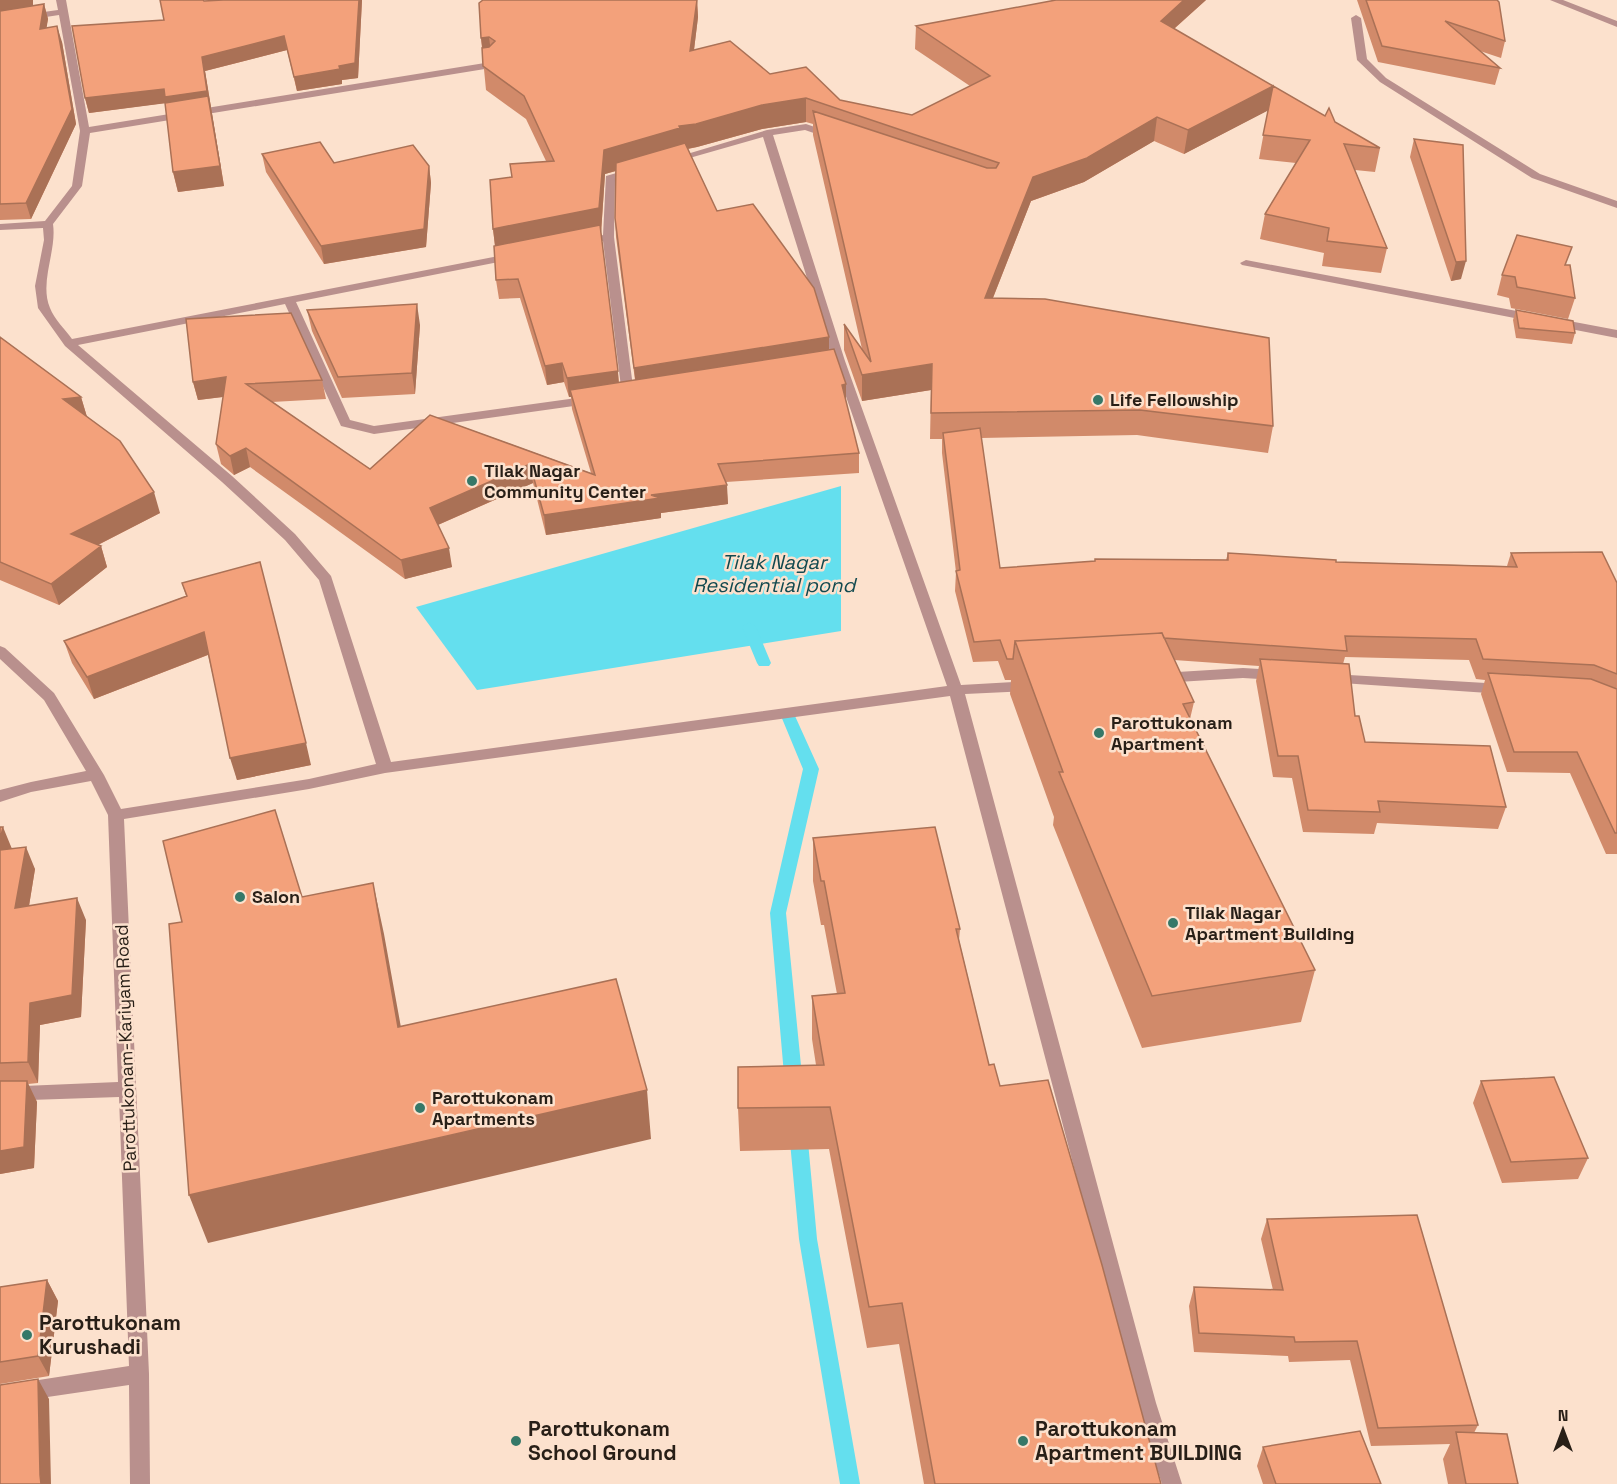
<svg xmlns="http://www.w3.org/2000/svg" width="1617" height="1484" viewBox="0 0 1617 1484" font-family="'Space Grotesk',sans-serif">
	<style>
		.water { fill: #64dfee }
		.lines { fill: none; stroke-linecap: round; stroke-linejoin: round }
		.stream { fill: #64dfee; fill-rule: evenodd }
		.minor { fill: #b9908d; fill-rule: evenodd }
		.wall { fill: #d18a6a; fill-rule: evenodd }
		.shaded-wall { fill: #aa7156 }
		.building { fill: #f3a17b; stroke: #aa7156; stroke-width: 1.5 }
		.poi-dot { fill: #367868; stroke: #fce1cd; stroke-width: 2 }
		.labels { text-anchor: middle; stroke-width: 5; stroke-linejoin: round; paint-order: stroke }
		.poi-label { font-size: 18px; font-weight: bold; fill: #281f17; stroke: #fce1cd; text-anchor: start }
		.street-label { font-size: 18px; fill: #281f17; stroke: #fce1cd }
		.water-label { font-size: 20px; font-style: italic; fill: #11494f; stroke: #fce1cd }
		.near-poi-label { font-size: 21px; font-weight: bold; fill: #281f17; stroke: #fce1cd; text-anchor: start }
	</style>
	<rect width="100%" height="100%" fill="#fce1cd"/>
	<path class="water" d="M841,486V631L477,690L416,607Z"/>
	<g class="lines">
		<path class="stream" d="M749,622L756,627L771,663L769,666H759L757,663L742,627Z
			M788,711L795,716L819,769L786,913L803,1086L800,1091L794,1093L788,1091L785,1086L770,913L803,769L781,716Z
			M798,1123L804,1126L807,1131L817,1239L860,1484H840L799,1239L789,1131L792,1126Z"/>
		<path class="minor" d="M56,0H66L89,127L491,62L496,65L491,68L90,133L82,186L53,224C57,251 39,282 50,308C54,319 65,329 72,339L514,253L520,256L514,259L296,302L350,420L374,426L591,396L595,397L597,400L595,403L374,434L341,426L285,304L78,345L232,476L295,534L331,576L391,762L947,686L835,365L819,368L813,364L815,361L832,358L763,137L672,163L667,160L767,130L806,124L835,134V138L831,139L805,130L773,135L845,361L961,685L1030,681L1037,686L1030,691L965,694L1156,1403L1182,1484H1162L1136,1403L950,696L385,773L309,789L124,819L149,1374L150,1484H130L129,1385L0,1404V1386L129,1366L119,1097L0,1101V1087L118,1082L108,815L91,781L31,792L0,802V790L31,782L86,771L44,700L0,659V646L5,648L54,693L104,775L121,809L309,779L376,764L319,580L285,540L222,482L65,346L38,308L35,286L44,240L43,228L0,230V224L45,221L72,186L80,131L59,15L0,24V18L58,10Z
			M1550,0H1563L1617,21V27Z
			M1356,15L1361,18L1367,59L1386,78L1540,174L1617,201V208L1532,178L1380,82L1357,60L1351,18Z
			M634,168L638,169V173L615,180L614,237L634,395L628,399L622,395L603,241L582,246L576,243L603,235L606,176Z
			M1246,260L1617,330V338L1242,265L1240,263Z
			M1243,668L1275,670L1282,675L1275,680L1243,678L1161,683L1154,678L1161,673Z
			M1332,674L1503,684L1510,689L1503,694L1327,682L1325,679Z"/>
	</g>
	<path class="wall" d="M0,0L33,6L44,4L48,19L46,28L62,42L76,124L31,219L0,220Z
		M223,0H362L358,78L342,80V84L297,91L287,50L205,71L224,186L178,192L173,172L165,103L89,113L85,98L164,20L204,1Z
		M483,0H697L698,17L694,50L770,74L840,100L912,115L970,86L915,49L916,26L1206,0L1174,29L1380,148L1375,172L1355,170L1387,248L1381,273L1322,266L1324,253L1260,239L1265,214L1296,163L1259,159L1268,110L1184,154L1154,141L1084,182L1031,201L993,298L1273,426L1268,453L1137,435L981,438L1000,568L1095,561V559L1226,560L1228,553L1336,562L1507,566L1511,553L1617,583V854H1606L1570,773L1507,772L1481,694L1485,680L1476,679L1469,660L1345,657L1343,664L1355,716L1365,742L1506,807L1498,829L1377,823L1374,834L1303,832L1292,778L1273,777L1256,681L1259,666L1174,660L1194,702L1190,719L1315,970L1301,1022L1142,1048L1053,825L1054,817L1010,694L1011,680H1005L998,661L973,662L955,591L956,572L942,453V439H930L931,390L862,401L844,350V324L862,349L813,135V124L806,122L762,129L697,147L688,149L717,211L829,337V349L846,384V402L859,453V473L726,482L728,504L661,513V518L546,535L533,483L438,525L452,567L405,579L250,467L234,475L221,464L216,444L223,397L198,400L193,382L322,380L326,399L272,402L370,469L430,415L591,473L572,409L571,397H569L564,382L547,385L520,298L499,299L496,280L495,246L493,229L512,177L546,161L526,119L486,90L481,38ZM616,171L615,218L616,237L635,380L619,382L601,233L605,174Z
		M1357,0H1497L1505,41L1501,58L1480,51L1500,68L1495,85L1378,62Z
		M1414,139L1463,145L1461,279L1451,281L1410,157Z
		M262,154L334,163L429,166L431,183L426,247L324,264L266,172Z
		M1566,265L1575,298L1568,319L1511,308L1509,298L1497,295L1502,275Z
		M307,310L420,325L415,394L342,398L312,331Z
		M1516,310L1575,333L1572,344L1516,338L1513,320Z
		M0,337L81,397L87,417L160,513L98,545L101,546L107,567L59,605L0,580Z
		M182,583L311,765L237,780L208,655L94,699L72,663L64,641L186,596Z
		M0,827L12,849L35,869L29,906L86,920L81,1017L40,1025L38,1083L28,1084L37,1102L34,1168L0,1174Z
		M813,838L960,929L959,940L989,1065L1000,1086L1161,1484H924L899,1344L867,1348L829,1149L740,1151L738,1108L816,1065L812,1039V996L837,994L824,925H821L813,881Z
		M1481,1081L1588,1158L1578,1179L1502,1183L1473,1103Z
		M1267,1219L1478,1425L1474,1433L1518,1484H1448L1443,1459L1450,1444L1371,1446L1350,1360L1289,1362L1288,1356L1194,1352L1189,1306L1194,1287L1273,1290L1261,1239Z
		M47,1280L58,1301L49,1376L0,1384V1287Z
		M1263,1447L1381,1484H1263L1257,1466Z"/>
	<path class="shaded-wall" d="M0,0H33V11L0,16Z
		M359,0H362L358,78L342,80V84L297,91L294,77L339,66Z
		M697,0L698,17L691,74L690,51Z
		M1184,0H1206L1158,43L1161,21Z
		M44,4L48,19L44,44L40,29Z
		M57,26L62,42L76,124L31,219L26,203Z
		M284,36L287,50L205,71L224,186L178,192L173,172L167,103L89,113L85,98L164,89L202,57Z
		M489,37L492,60L484,61L481,38Z
		M1273,86L1269,110L1184,154L1188,130Z
		M806,98V122L762,129L697,147L681,150V152L605,174L601,233L496,254L493,229L604,150L679,126L762,105Z
		M1157,117L1154,141L1084,182L1031,201L983,323L985,298L1033,177Z
		M429,166L431,183L426,247L324,264L321,246Z
		M1466,261L1461,279L1451,281L1456,262Z
		M417,304L420,325L415,394L412,373Z
		M829,337V356L636,387L634,368Z
		M562,363L564,382L547,385L545,366Z
		M932,364L931,390L862,401V375Z
		M618,371L619,390H570L571,397H569L567,378Z
		M226,377L230,396L198,400L193,382Z
		M846,384V403L842,385Z
		M81,397L87,417L63,399Z
		M246,448L250,467L234,475L230,456Z
		M530,464L533,483L433,527L430,508Z
		M727,485L728,504L661,513V518L546,535L544,515L651,495Z
		M154,492L160,513L78,555L71,534Z
		M101,546L107,567L59,605L51,584Z
		M449,548L452,567L405,579L401,560Z
		M204,632L210,654L94,699L87,677Z
		M306,743L311,765L237,780L230,758Z
		M3,827L12,849L0,855V840Z
		M26,847L35,869L25,930L15,908Z
		M373,883L384,934L410,1077L398,1027Z
		M77,898L86,920L81,1017L40,1025L38,1083L28,1062L30,1003Z
		M27,1081L37,1102L34,1168L0,1174V1151Z
		M647,1090L651,1139L208,1243L189,1195Z
		M47,1280L58,1301L49,1376L38,1356Z
		M38,1379L49,1399L51,1484H41L40,1475Z"/>
	<path class="building" d="M160,0H203L204,1L223,0H359L355,63L339,66L340,69L294,77L284,36L202,57L207,91L165,97L164,89L85,98L72,26L164,20Z
		M483,0H697L690,51L730,41L770,74L806,67L840,100L912,115L990,76L916,26L1056,0H1184L1161,21L1325,116L1329,108L1335,122L1380,148L1344,144L1387,248L1327,241L1329,228L1265,214L1310,140L1263,135L1273,86L1188,130L1157,117L1087,158L1033,177L985,298L1045,299L1269,338L1273,426L1140,410L931,413L932,364L862,375L844,324L871,362L813,111L987,168H996L999,163L806,98L762,105L696,124L679,126L680,128L604,150L599,208L493,229L490,180L512,177L510,164L554,161L524,96L483,66L482,48L489,47L495,41L489,37L481,38L479,3Z
		M1366,0H1497L1499,2L1505,41L1445,21L1500,68L1382,46Z
		M44,4L40,29L57,26L72,109L26,203L0,204V11Z
		M208,96L220,166L173,172L165,103Z
		M1414,139L1463,145L1466,261L1456,262Z
		M320,142L334,163L413,145L429,166L424,229L321,246L262,154Z
		M685,143L717,211L753,204L814,288L829,337L634,368L615,218L616,163Z
		M600,225L618,371L567,378L562,363L545,366L518,279L496,280L494,246Z
		M1517,235L1572,247L1565,265H1570L1575,298L1517,287L1515,277L1502,275Z
		M417,304L412,373L338,377L307,310Z
		M1516,310L1573,321L1575,333L1519,328Z
		M291,313L322,380L246,384L370,469L430,415L595,475L570,390L834,349L846,384L842,385L859,453L718,464L727,485L651,495L660,498L544,515L530,464L430,508L449,548L401,560L246,448L230,456L216,444L226,377L193,382L186,319Z
		M0,337L81,397L63,399L120,441L154,492L71,534L101,546L51,584L0,562Z
		M980,428L1000,568L1095,561V559L1228,560V553L1336,560V562L1517,567L1511,553L1602,552L1617,583V674L1594,665L1483,659L1476,639L1345,636L1347,651L1164,638L1162,633L1015,641L1013,659H1007L1000,640L974,642L956,571L960,570L943,433Z
		M260,562L306,743L230,758L204,632L87,677L64,641L187,596L182,583Z
		M1162,633L1194,702L1183,704L1315,970L1152,996L1059,772H1063L1015,641Z
		M1260,659L1349,664L1355,716H1359L1365,742L1490,746L1506,807L1378,801L1380,812L1308,810L1298,756H1278Z
		M1488,673L1591,679L1617,689V833H1615L1577,752H1514Z
		M275,810L302,897L373,883L398,1027L616,979L647,1090L189,1195L169,924L182,922L163,841Z
		M0,827H3L0,840Z
		M935,827L960,929H956L989,1065L994,1064L1000,1086L1048,1080L1102,1265L1161,1484H935L902,1303L869,1307L830,1107L738,1108V1067L824,1065L812,996L845,993L824,881H821L813,838Z
		M26,847L15,908L77,898L72,995L30,1003L28,1062L0,1063V850Z
		M1554,1077L1588,1158L1511,1162L1481,1081Z
		M0,1081H27L24,1147L0,1151Z
		M1417,1215L1478,1425L1378,1428L1357,1341L1295,1342L1294,1337L1199,1333L1194,1287L1283,1290L1267,1219Z
		M47,1280L38,1356L0,1362V1287Z
		M38,1379L40,1475L41,1484H0V1385Z
		M1360,1431L1381,1484H1276L1263,1447Z
		M1456,1432L1507,1434L1518,1484H1466Z"/>
	<g class="poi-dot">
		<circle cx="1098" cy="400" r="6"/>
		<circle cx="472" cy="481" r="6"/>
		<circle cx="1099" cy="733" r="6"/>
		<circle cx="240" cy="897" r="6"/>
		<circle cx="1173" cy="923" r="6"/>
		<circle cx="420" cy="1108" r="6"/>
		<circle cx="27" cy="1335" r="6"/>
		<circle cx="516" cy="1441" r="6"/>
		<circle cx="1023" cy="1441" r="6"/>
	</g>
	<g class="labels">
		<g class="poi-label">
			<text x="1110" y="406">Life Fellowship</text>
			<text x="484" y="477">Tilak Nagar<tspan x="484" dy="21">Community Center</tspan></text>
			<text x="1111" y="729">Parottukonam<tspan x="1111" dy="21">Apartment</tspan></text>
			<text x="252" y="903">Salon</text>
			<text x="1185" y="919">Tilak Nagar<tspan x="1185" dy="21">Apartment Building</tspan></text>
			<text x="432" y="1104">Parottukonam<tspan x="432" dy="21">Apartments</tspan></text>
		</g>
		<g class="street-label">
			<text transform="translate(126 1048) rotate(-92)" y="6">Parottukonam-Kariyam Road</text>
		</g>
		<g class="water-label">
			<text x="774" y="569">Tilak Nagar<tspan x="774" dy="23">Residential pond</tspan></text>
		</g>
		<g class="near-poi-label">
			<text x="39" y="1330">Parottukonam<tspan x="39" dy="24">Kurushadi</tspan></text>
			<text x="528" y="1436">Parottukonam<tspan x="528" dy="24">School Ground</tspan></text>
			<text x="1035" y="1436">Parottukonam<tspan x="1035" dy="24">Apartment BUILDING</tspan></text>
		</g>
	</g>
	<g transform="translate(1563 1430)" stroke="#fce1cd" stroke-width="4.5" paint-order="stroke">
	<path d="M0-4.5L10 22L0 15L-10 22Z" fill="#281f17"/>
	<text y="-9" font-size="16" font-weight="bold" text-anchor="middle" fill="#281f17">N</text>
	</g>
</svg>
